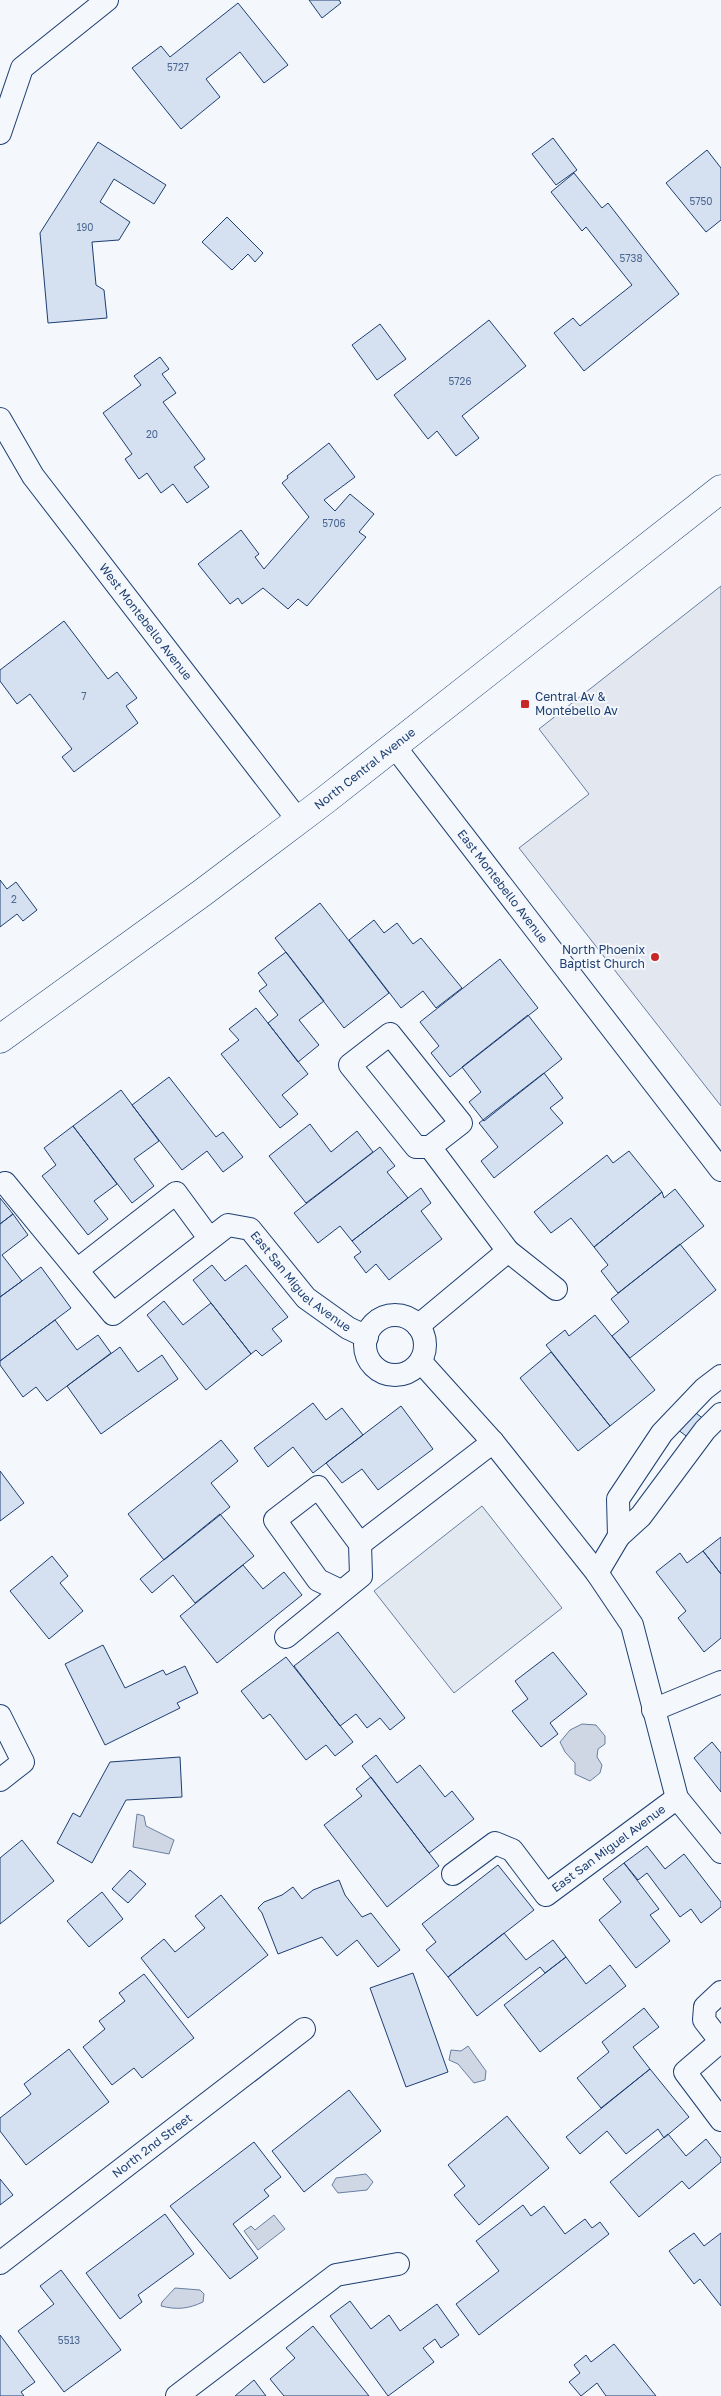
<svg xmlns="http://www.w3.org/2000/svg" width="721" height="2396" viewBox="0 0 721 2396" font-family="'Golos Text',sans-serif">
	<style>
		.green { fill: #e3e9f0; stroke: #687fa3 }
		.parking { fill: #e3e8f0; stroke: #687fa3 }
		.water { fill: #cfd7e4; stroke: #687fa3 }
		.building { fill: #d5e0f0; stroke: #1d3f73 }
		.lines { fill: none; stroke-linecap: round; stroke-linejoin: round }
		.street-casing { stroke: #1d3f73; stroke-width: 24 }
		.secondary-casing { stroke: #1d3f73; stroke-width: 29 }
		.street { stroke: #f4f7fb; stroke-width: 22 }
		.secondary { stroke: #f4f7fb; stroke-width: 28 }
		.poi-dot { fill: #c62828; stroke: #f4f7fb; stroke-width: 2 }
		.labels { text-anchor: middle; stroke-width: 4; stroke-linejoin: round; paint-order: stroke }
		.number-label { font-size: 10px; fill: #4b6792 }
		.street-label { font-size: 12px; fill: #1d3f73; stroke: #f4f7fb }
		.poi-label { font-size: 12px; fill: #1d3f73; stroke: #f4f7fb; text-anchor: start }
	</style>
	<rect width="100%" height="100%" fill="#f4f7fb"/>
	<path class="green" d="M482,1506L562,1608L454,1693L374,1591Z"/>
	<path class="parking" d="M721,586V1106L519,848L589,794L539,729Z"/>
	<path class="water" d="M582,1724L596,1725L605,1736V1744L598,1749L597,1757L602,1765L600,1773L590,1781L575,1774V1763L565,1752L560,1742L570,1730Z
		M137,1814L144,1816L146,1826L174,1840L169,1854L133,1847Z
		M468,2046L486,2071L485,2080L474,2083L458,2064L449,2060L451,2050L461,2051Z
		M366,2174L373,2182L367,2190L338,2193L332,2185L336,2178Z
		M274,2215L285,2229L258,2250L244,2231L251,2226L255,2230Z
		M175,2288L200,2290L204,2294L203,2302C188,2309 177,2310 161,2306L162,2302Z"/>
	<path class="building" d="M309,0H339L341,3L322,18Z
		M238,3L288,65L264,83L240,52L206,79L220,97L181,129L132,68L161,46L170,57Z
		M553,138L577,170L556,185L532,154Z
		M98,142L166,185L154,204L114,179L100,202L130,222L119,240L92,242L96,285L104,290L107,318L48,323L40,233Z
		M707,150L721,168V220L706,232L666,183Z
		M574,173L602,208L608,203L679,294L584,371L554,333L573,318L580,326L632,285L586,227L582,231L551,192Z
		M227,217L263,253L255,262L248,254L232,270L202,242Z
		M489,320L526,366L462,416L479,438L456,456L437,431L428,439L394,395Z
		M380,324L406,359L377,380L352,345Z
		M160,357L169,369L162,374L176,393L163,402L205,459L194,467L209,487L187,503L173,484L161,493L147,473L139,479L125,459L132,454L103,413L141,385L134,376Z
		M329,443L355,477L324,500L335,511L350,494L374,514L359,532L366,537L307,606L298,599L288,609L263,588L242,604L238,598L230,604L198,564L241,530L259,554L255,557L264,569L309,517L282,483L288,478L287,476Z
		M64,621L108,679L117,672L137,698L126,706L138,723L74,772L62,757L72,749L30,694L17,704L0,681V670Z
		M0,880L7,889L16,882L37,910L23,921L17,914L0,927Z
		M320,903L389,993L344,1028L275,938Z
		M374,920L384,933L397,923L413,944L421,938L462,988L436,1008L423,991L401,1008L349,940Z
		M286,952L324,1001L299,1020L319,1045L298,1062L268,1023L278,1015L259,991L267,985L258,973Z
		M500,959L538,1008L450,1077L431,1053L439,1046L420,1022Z
		M256,1008L308,1074L282,1095L298,1114L280,1128L221,1054L239,1040L229,1029Z
		M528,1015L562,1059L484,1121L469,1102L481,1092L462,1067Z
		M544,1073L563,1098L550,1108L563,1123L494,1178L481,1161L498,1147L479,1123Z
		M169,1077L216,1137L223,1132L243,1157L223,1172L207,1151L182,1170L132,1105Z
		M121,1090L159,1141L134,1159L154,1186L132,1203L73,1126Z
		M310,1124L331,1152L357,1131L373,1152L306,1203L269,1156Z
		M73,1126L117,1184L94,1201L108,1219L88,1235L42,1176L56,1165L44,1148Z
		M380,1147L395,1166L387,1172L408,1198L352,1241L340,1226L318,1243L294,1213Z
		M629,1151L662,1192L594,1247L571,1218L551,1233L534,1212L607,1155L613,1163Z
		M421,1188L431,1203L421,1211L442,1239L389,1280L376,1264L366,1273L354,1257L361,1252L352,1241Z
		M675,1189L704,1226L618,1293L601,1271L608,1265L594,1247L662,1192L664,1198Z
		M0,1198L13,1214L0,1224Z
		M13,1214L28,1235L2,1255L22,1281L0,1297V1224Z
		M680,1244L716,1290L630,1358L612,1336L629,1322L611,1299Z
		M212,1265L225,1281L246,1265L288,1317L272,1329L282,1341L262,1356L256,1350L251,1354L193,1280Z
		M41,1267L71,1308L0,1361V1297Z
		M164,1301L183,1325L211,1303L251,1354L206,1390L147,1315Z
		M595,1315L655,1390L610,1426L546,1345L565,1330L569,1336Z
		M55,1320L77,1350L98,1335L111,1353L47,1401L36,1387L23,1397L0,1365V1361Z
		M120,1347L138,1372L162,1355L178,1379L101,1434L67,1386Z
		M551,1352L610,1426L578,1451L520,1378Z
		M313,1403L326,1420L342,1408L363,1435L313,1473L293,1447L268,1467L254,1448Z
		M401,1406L433,1449L378,1490L362,1469L342,1483L326,1463Z
		M692,1410L705,1420L690,1439L677,1429Z
		M221,1440L238,1461L211,1483L230,1507L164,1560L128,1514Z
		M0,1471L24,1503L0,1521Z
		M220,1514L254,1556L195,1603L173,1575L152,1593L140,1579Z
		M721,1537V1574L703,1551Z
		M703,1551L721,1574V1638L704,1652L678,1618L686,1611L656,1572L680,1553L687,1563Z
		M52,1556L68,1576L60,1583L83,1611L49,1639L10,1591Z
		M243,1565L263,1589L284,1572L302,1595L217,1663L180,1616Z
		M338,1632L405,1718L390,1730L380,1718L367,1728L356,1714L340,1726L294,1666Z
		M103,1645L125,1688L163,1670L166,1675L185,1666L198,1693L177,1703L180,1708L105,1745L65,1664Z
		M553,1652L587,1694L550,1723L558,1734L541,1747L512,1711L528,1699L515,1681Z
		M286,1657L353,1742L335,1756L326,1745L306,1760L270,1714L263,1719L241,1691Z
		M712,1742L721,1753V1792L694,1758Z
		M376,1755L397,1783L420,1765L445,1797L452,1791L474,1819L429,1853L362,1766Z
		M180,1757L182,1797L126,1800L92,1863L57,1843L73,1813L80,1817L110,1762Z
		M371,1777L439,1866L387,1907L324,1825L362,1796L356,1789Z
		M22,1840L54,1881L0,1924V1858Z
		M647,1846L665,1869L684,1854L721,1902V1907L701,1923L691,1909L680,1917L647,1873L638,1880L624,1863Z
		M624,1863L659,1909L650,1915L670,1941L636,1968L599,1920L621,1902L603,1879Z
		M498,1865L534,1910L448,1977L426,1950L436,1942L422,1924Z
		M130,1870L146,1884L128,1903L112,1889Z
		M339,1880L345,1895L362,1917L371,1913L400,1950L378,1967L357,1940L337,1956L322,1937L278,1954L262,1913L258,1908L264,1902L282,1895L293,1887L302,1899L313,1890Z
		M102,1892L123,1919L89,1947L67,1921Z
		M221,1895L268,1955L188,2018L141,1958L164,1939L175,1952L205,1928L195,1916Z
		M504,1933L526,1960L553,1940L566,1957L545,1973L540,1967L477,2016L448,1977Z
		M566,1957L586,1984L610,1965L626,1986L540,2052L504,2005Z
		M413,1973L448,2072L406,2087L370,1988Z
		M144,1974L194,2038L142,2078L134,2068L112,2085L83,2047L105,2029L99,2021L125,2001L119,1993Z
		M644,2008L659,2027L633,2047L650,2069L601,2108L577,2078L609,2052L602,2042Z
		M69,2049L109,2102L26,2165L0,2131V2118L31,2094L24,2084Z
		M650,2069L689,2117L664,2138L658,2129L626,2154L607,2131L580,2154L566,2137Z
		M349,2090L381,2131L304,2192L272,2151Z
		M507,2116L549,2168L479,2225L454,2195L465,2186L448,2165Z
		M668,2134L686,2156L706,2139L721,2158V2162L689,2189L682,2181L639,2217L610,2182Z
		M254,2142L281,2177L264,2190L269,2196L233,2224L258,2258L230,2279L170,2206Z
		M0,2179L13,2195L0,2205Z
		M523,2205L531,2216L544,2206L565,2234L585,2219L592,2228L600,2222L609,2234L479,2335L456,2304L499,2271L476,2241Z
		M165,2214L194,2254L138,2295L142,2302L120,2319L86,2273Z
		M694,2233L704,2246L721,2233V2306L700,2279L694,2284L669,2251Z
		M61,2270L121,2350L64,2392L18,2331L54,2304L40,2286Z
		M350,2301L371,2329L389,2315L400,2331L437,2304L459,2335L441,2348L435,2339L423,2348L434,2362L388,2396L330,2316Z
		M313,2326L369,2396H284L270,2379L295,2358L286,2348Z
		M0,2335L35,2382L21,2392L24,2396H0Z
		M614,2344L656,2396H606L597,2383L581,2396L569,2382L580,2373L574,2365L586,2355L591,2362Z
		M254,2380L266,2396H235Z"/>
	<g class="lines">
		<defs>
			<g id="street">
				<path d="M0,133L22,68L107,0"/>
				<path id="s1" d="M0,419L33,476L298,820"/>
				<path id="s2" d="M395,747L721,1170"/>
				<path d="M430,1147L461,1123L390,1034L350,1065L416,1147H430L508,1251"/>
				<path id="s3" d="M5,1183L113,1314L228,1225L250,1229L306,1298L348,1328L367,1337"/>
				<path d="M77,1270L176,1193L209,1238"/>
				<circle cx="395" cy="1345" r="30"/>
				<path d="M418,1326L508,1251L556,1289"/>
				<path d="M421,1362L493,1442L597,1573L632,1625L677,1798L721,1852"/>
				<path d="M721,1376L704,1389L662,1433L618,1499L619,1536L641,1516L705,1430L721,1414"/>
				<path d="M597,1573L619,1536"/>
				<path d="M341,1591L318,1580L275,1520L318,1487L360,1544L493,1442"/>
				<path d="M286,1637L361,1576L360,1544"/>
				<path d="M653,1710L721,1682"/>
				<path d="M0,1716L23,1762L0,1780"/>
				<path id="s4" d="M453,1874L495,1843L512,1850L546,1895L677,1798"/>
				<path d="M721,1992L705,2007L704,2020L721,2042"/>
				<path d="M721,2041L685,2072L721,2120"/>
				<path id="s5" d="M0,2263L304,2029"/>
				<path d="M177,2396L336,2275L398,2264"/>
			</g>
			<g id="secondary">
				<path id="s6" d="M0,1039L202,893L324,801L721,489"/>
			</g>
		</defs>
		<use href="#street" class="street-casing"/>
		<use href="#secondary" class="secondary-casing"/>
		<use href="#street" class="street"/>
		<use href="#secondary" class="secondary"/>
	</g>
	<g class="poi-dot">
		<rect x="520" y="699" width="10" height="10" rx="2.5"/>
		<circle cx="655" cy="957" r="5"/>
	</g>
	<g class="labels">
		<g class="number-label">
			<text x="178" y="71">5727</text>
			<text x="701" y="205">5750</text>
			<text x="85" y="231">190</text>
			<text x="631" y="262">5738</text>
			<text x="460" y="385">5726</text>
			<text x="152" y="438">20</text>
			<text x="334" y="527">5706</text>
			<text x="84" y="700">7</text>
			<text x="14" y="903">2</text>
			<text x="69" y="2344">5513</text>
		</g>
		<g class="street-label">
			<text dy="4" stroke="none"><textPath href="#s1" startOffset="250">West Montebello Avenue</textPath></text>
			<text dy="4" stroke="none"><textPath href="#s6" startOffset="454">North Central Avenue</textPath></text>
			<text dy="4" stroke="none"><textPath href="#s2" startOffset="176">East Montebello Avenue</textPath></text>
			<text dy="4" stroke="none"><textPath href="#s3" startOffset="411">East San Miguel Avenue</textPath></text>
			<text dy="4" stroke="none"><textPath href="#s4" startOffset="205">East San Miguel Avenue</textPath></text>
			<text dy="4" stroke="none"><textPath href="#s5" startOffset="192">North 2nd Street</textPath></text>
		</g>
		<g class="poi-label">
			<text x="535" y="701">Central Av &amp;<tspan x="535" dy="14">Montebello Av</tspan></text>
			<text x="645" y="954" text-anchor="end">North Phoenix<tspan x="645" dy="14">Baptist Church</tspan></text>
		</g>
	</g>
</svg>
